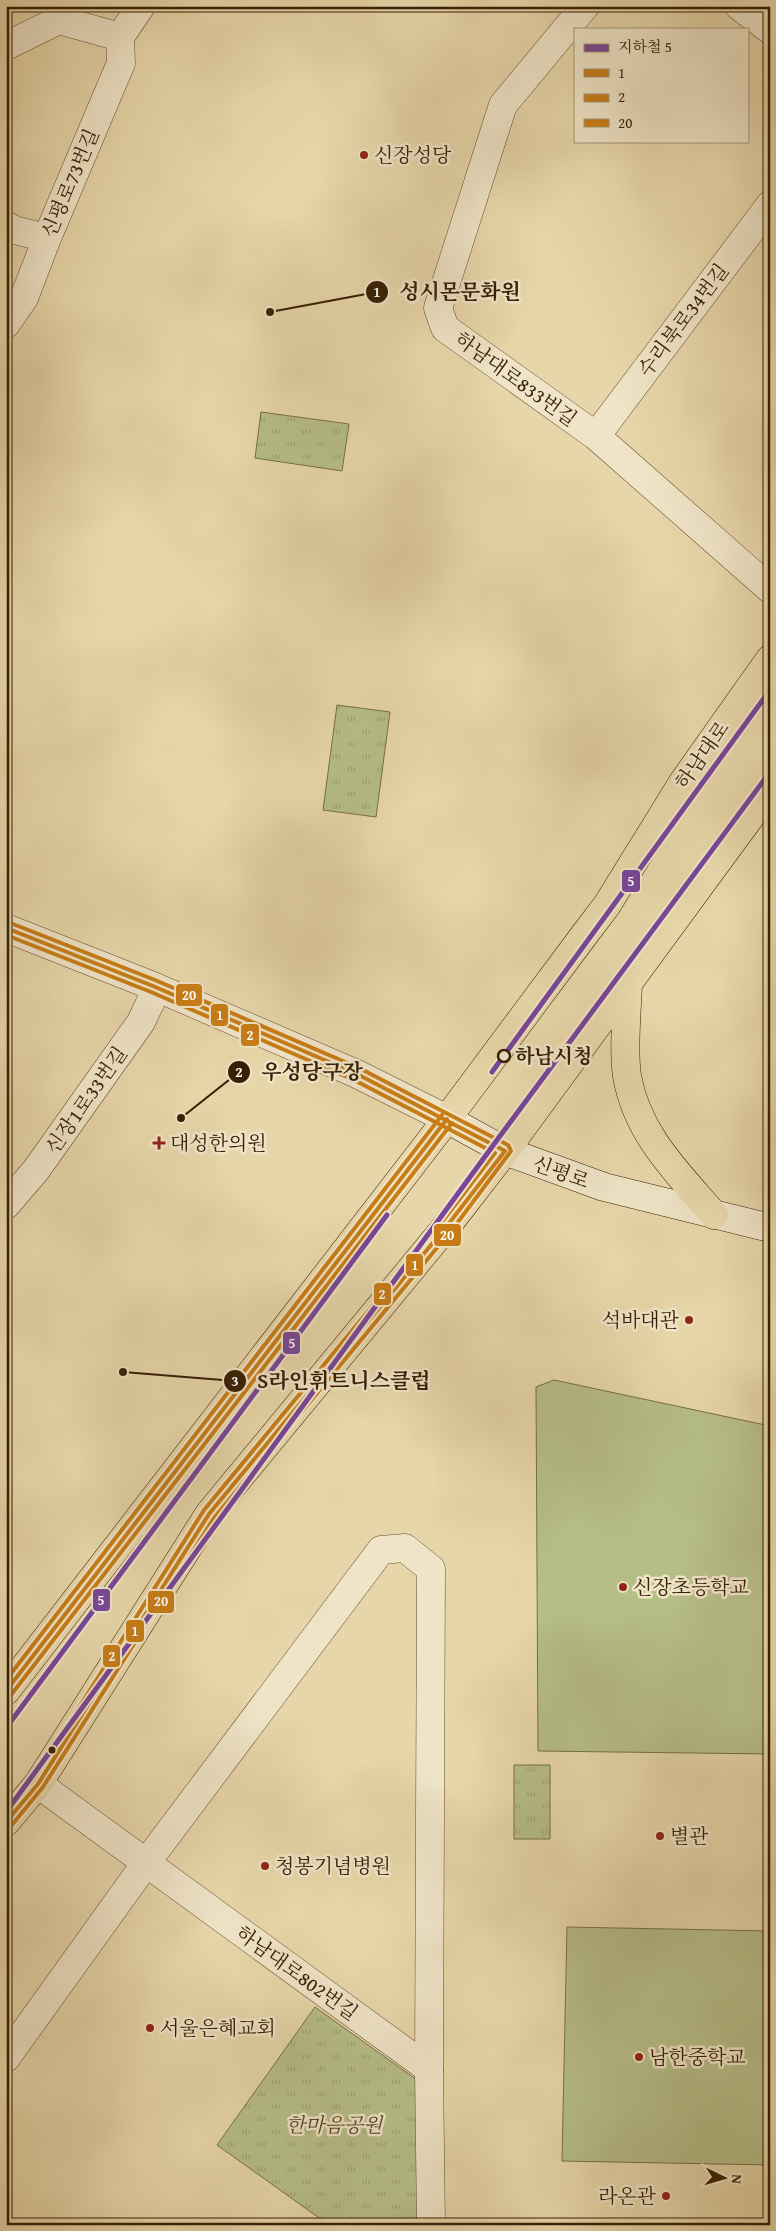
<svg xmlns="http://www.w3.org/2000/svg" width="776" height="2231" viewBox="0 0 776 2231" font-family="'Gentium Book Plus','Noto Serif KR',serif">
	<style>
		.grass { fill: #b6be88; stroke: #766e46 }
		.park { fill: url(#park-tufts); stroke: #766e46 }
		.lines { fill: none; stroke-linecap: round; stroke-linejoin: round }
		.minor-casing { stroke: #634c2d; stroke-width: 29 }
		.tertiary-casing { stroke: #634c2d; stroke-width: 29 }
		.secondary-casing { stroke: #371e04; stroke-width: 29 }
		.primary-casing { stroke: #371e04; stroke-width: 29 }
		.minor { stroke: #efe4c7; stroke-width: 28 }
		.tertiary { stroke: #efe4c7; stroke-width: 28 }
		.secondary { stroke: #efe4c7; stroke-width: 28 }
		.primary { stroke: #e7d6a9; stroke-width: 28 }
		.bus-1-casing { stroke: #efe4c7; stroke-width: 8 }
		.bus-2-casing { stroke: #efe4c7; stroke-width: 8 }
		.bus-3-casing { stroke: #efe4c7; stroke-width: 8 }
		.bus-1 { stroke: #c87d16; stroke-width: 4 }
		.bus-2 { stroke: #c87d16; stroke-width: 4 }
		.bus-3 { stroke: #c87d16; stroke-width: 4 }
		.metro-1-casing { stroke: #efe4c7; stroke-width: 9 }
		.metro-1 { stroke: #794698; stroke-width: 5 }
		.poi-dot { fill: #8f2418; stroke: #efe4c7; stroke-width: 2 }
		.stop-dot { fill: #efe4c7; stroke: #371e04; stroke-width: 2.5 }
		.bus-dot { fill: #371e04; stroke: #efe4c7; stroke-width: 2 }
		.labels { text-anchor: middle; stroke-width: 5; stroke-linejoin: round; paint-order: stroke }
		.poi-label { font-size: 20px; fill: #371e04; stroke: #efe4c7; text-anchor: start }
		.street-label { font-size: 20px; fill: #371e04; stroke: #efe4c7 }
		.stop-label { font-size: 20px; font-weight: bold; fill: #371e04; stroke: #efe4c7; text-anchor: start }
		.park-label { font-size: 20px; font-style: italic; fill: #574625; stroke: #efe4c7 }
		.leader { fill: none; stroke: #371e04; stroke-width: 2 }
		.callout-dot { fill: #371e04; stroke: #efe4c7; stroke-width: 2 }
		.mark-label { font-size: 15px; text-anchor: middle; font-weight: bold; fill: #fff }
		.callout-label { font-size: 21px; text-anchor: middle; font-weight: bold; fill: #371e04; stroke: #efe4c7; stroke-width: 5; stroke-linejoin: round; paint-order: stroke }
		.line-badge { stroke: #efe4c7; stroke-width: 2 }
		.badge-label { font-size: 14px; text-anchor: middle; font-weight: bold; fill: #fff }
	</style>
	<defs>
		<pattern id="park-tufts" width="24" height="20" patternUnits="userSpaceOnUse" patternTransform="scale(1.25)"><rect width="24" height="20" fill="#b6be88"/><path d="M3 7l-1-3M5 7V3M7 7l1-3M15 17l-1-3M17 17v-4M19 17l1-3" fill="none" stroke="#9da374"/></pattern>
	</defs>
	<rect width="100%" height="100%" fill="#e7d6a9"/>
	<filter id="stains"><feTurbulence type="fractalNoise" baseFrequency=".004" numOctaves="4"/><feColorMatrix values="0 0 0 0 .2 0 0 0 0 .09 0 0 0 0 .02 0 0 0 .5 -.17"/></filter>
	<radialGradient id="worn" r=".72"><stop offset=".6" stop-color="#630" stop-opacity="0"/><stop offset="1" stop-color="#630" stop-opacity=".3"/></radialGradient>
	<path class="grass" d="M554,1380L770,1426V1754L538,1751L536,1387Z
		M567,1927L770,1931V2165L562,2161Z"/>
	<path class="park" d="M261,412L349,424L342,471L255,458Z
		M337,705L390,712L376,817L323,810Z
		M514,1765H550V1839H514Z
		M315,2007L417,2080L418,2225H329L217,2145Z"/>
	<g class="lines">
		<defs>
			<path id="minor" d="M67,6L59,20L120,37
				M585,6L503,105L438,308L445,328L596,436L770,589
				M739,6L770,30
				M6,46L59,20
				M6,225L14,230L47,238
				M6,324L24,298L47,238L121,63L120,37L141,6
				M596,436L770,205
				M6,1205L36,1170L141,1022L157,988
				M6,2058L146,1863L381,1550L405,1548L431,1569L429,2069"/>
			<path id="tertiary" d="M6,928L153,986L357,1074L447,1119
				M38,1784L429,2069L431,2225"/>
			<path id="secondary" d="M447,1119L505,1151L604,1187L770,1228"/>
			<path id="primary" d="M628,984C627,1012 623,1049 627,1076C637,1134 677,1172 714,1215
				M6,1691L447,1119L585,934L607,905L683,782L770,659
				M6,1822L38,1784L209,1514L450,1222L505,1151L770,790"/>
		</defs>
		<use href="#minor" class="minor-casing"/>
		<use href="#tertiary" class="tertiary-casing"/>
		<use href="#secondary" class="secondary-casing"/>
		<use href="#primary" class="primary-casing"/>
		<use href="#minor" class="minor"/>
		<use href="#tertiary" class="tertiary"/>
		<use href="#secondary" class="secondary"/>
		<use href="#primary" class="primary"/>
		<defs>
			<path id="bus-1" d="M6,928L153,986L357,1074L505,1151L450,1222L209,1514L38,1784L6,1822
				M6,1691L447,1119"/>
			<path id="bus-2" d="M6,935L151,992L354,1080L495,1153L445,1218L204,1510L33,1780L6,1812
				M11,1695L452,1123"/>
			<path id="bus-3" d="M8,922L155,980L359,1068L508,1145L511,1151L455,1226L214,1518L43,1787L11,1826
				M6,1680L442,1115"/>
		</defs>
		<use href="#bus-1" class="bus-1-casing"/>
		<use href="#bus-2" class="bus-2-casing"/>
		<use href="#bus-3" class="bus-3-casing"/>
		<use href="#bus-1" class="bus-1"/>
		<use href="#bus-2" class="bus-2"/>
		<use href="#bus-3" class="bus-3"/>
		<defs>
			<path id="metro-1" d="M492,1072L770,690
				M6,1728L387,1215
				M6,1812L500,1136L770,772"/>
		</defs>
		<use href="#metro-1" class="metro-1-casing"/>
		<use href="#metro-1" class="metro-1"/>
	</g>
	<g class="poi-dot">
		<circle cx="364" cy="155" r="5"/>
		<path d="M156.5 1135.5h5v5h5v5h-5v5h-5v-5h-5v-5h5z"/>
		<circle cx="689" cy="1320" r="5"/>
		<circle cx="623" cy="1587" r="5"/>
		<circle cx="660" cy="1836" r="5"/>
		<circle cx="265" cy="1866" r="5"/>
		<circle cx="150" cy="2028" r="5"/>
		<circle cx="639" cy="2057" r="5"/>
		<circle cx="666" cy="2196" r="5"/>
	</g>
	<circle class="stop-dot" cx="504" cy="1056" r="6"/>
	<circle class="bus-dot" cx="52" cy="1750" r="4.5"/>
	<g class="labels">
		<g class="poi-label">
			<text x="374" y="162">신장성당</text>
			<text x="170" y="1150">대성한의원</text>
			<text x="679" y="1327" text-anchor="end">석바대관</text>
			<text x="633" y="1594">신장초등학교</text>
			<text x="670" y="1843">별관</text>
			<text x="275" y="1873">청봉기념병원</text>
			<text x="160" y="2035">서울은혜교회</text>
			<text x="649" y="2064">남한중학교</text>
			<text x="656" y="2203" text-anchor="end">라온관</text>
		</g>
		<g class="street-label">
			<text transform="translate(70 183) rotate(-67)" y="7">신평로73번길</text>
			<text transform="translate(683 320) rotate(-53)" y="7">수리북로34번길</text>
			<text transform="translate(516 379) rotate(36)" y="7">하남대로833번길</text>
			<text transform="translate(702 755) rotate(-55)" y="7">하남대로</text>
			<text transform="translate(86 1100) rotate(-55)" y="7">신장1로33번길</text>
			<text transform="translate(561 1172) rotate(20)" y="7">신평로</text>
			<text transform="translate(297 1973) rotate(36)" y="7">하남대로802번길</text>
		</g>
		<g class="stop-label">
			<text x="515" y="1063">하남시청</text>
		</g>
		<g class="park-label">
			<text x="334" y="2132">한마음공원</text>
		</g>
	</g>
	<path class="leader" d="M270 312L377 292M181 1118L239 1072M123 1372L235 1381"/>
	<g class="callout-dot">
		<circle cx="270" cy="312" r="5"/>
		<circle cx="181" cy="1118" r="5"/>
		<circle cx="123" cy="1372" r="5"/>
		<circle cx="377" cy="292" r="12"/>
		<circle cx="239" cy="1072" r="12"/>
		<circle cx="235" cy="1381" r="12"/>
	</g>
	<g class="mark-label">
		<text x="377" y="297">1</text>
		<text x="239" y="1077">2</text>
		<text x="235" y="1386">3</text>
	</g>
	<g class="callout-label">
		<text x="460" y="299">성시몬문화원</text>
		<text x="312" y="1079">우성당구장</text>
		<text x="344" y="1388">S라인휘트니스클럽</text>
	</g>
	<g class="line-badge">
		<rect x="621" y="869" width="20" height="24" rx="5" fill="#794698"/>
		<rect x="175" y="983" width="28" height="24" rx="5" fill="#c87d16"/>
		<rect x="210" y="1003" width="19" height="24" rx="5" fill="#c87d16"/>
		<rect x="240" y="1023" width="20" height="24" rx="5" fill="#c87d16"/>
		<rect x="433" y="1223" width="29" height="24" rx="5" fill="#c87d16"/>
		<rect x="405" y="1253" width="19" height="24" rx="5" fill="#c87d16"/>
		<rect x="373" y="1282" width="19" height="24" rx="5" fill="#c87d16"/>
		<rect x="282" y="1331" width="19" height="24" rx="5" fill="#794698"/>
		<rect x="92" y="1588" width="19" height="24" rx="5" fill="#794698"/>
		<rect x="147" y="1590" width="28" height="24" rx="5" fill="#c87d16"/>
		<rect x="125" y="1619" width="20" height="24" rx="5" fill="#c87d16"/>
		<rect x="102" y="1644" width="19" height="24" rx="5" fill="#c87d16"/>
	</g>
	<g class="badge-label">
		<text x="631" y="886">5</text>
		<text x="189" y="1000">20</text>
		<text x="220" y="1020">1</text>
		<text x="250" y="1040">2</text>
		<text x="447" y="1240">20</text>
		<text x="415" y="1270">1</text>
		<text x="382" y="1299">2</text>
		<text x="292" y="1348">5</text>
		<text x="101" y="1605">5</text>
		<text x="161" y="1606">20</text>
		<text x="135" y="1636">1</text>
		<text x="112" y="1661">2</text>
	</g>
	<rect width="776" height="2231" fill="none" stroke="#e7d6a9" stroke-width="25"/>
	<rect x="8" y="8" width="761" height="2216" fill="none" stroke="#371e04" stroke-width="2.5"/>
	<rect x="12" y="12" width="751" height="2206" fill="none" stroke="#371e04"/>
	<rect x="574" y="28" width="175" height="115" fill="#efe4c7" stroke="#a59579"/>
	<rect x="584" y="44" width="25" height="8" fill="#794698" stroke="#a59579"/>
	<text x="618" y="52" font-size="15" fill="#371e04">지하철 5</text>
	<rect x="584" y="69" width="25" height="8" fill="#c87d16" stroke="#a59579"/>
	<text x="618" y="78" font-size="15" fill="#371e04">1</text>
	<rect x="584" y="94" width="25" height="8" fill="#c87d16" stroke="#a59579"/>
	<text x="618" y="102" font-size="15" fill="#371e04">2</text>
	<rect x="584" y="119" width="25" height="8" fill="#c87d16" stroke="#a59579"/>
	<text x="618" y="128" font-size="15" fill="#371e04">20</text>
	<g transform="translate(724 2178) rotate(95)" stroke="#efe4c7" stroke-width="4" paint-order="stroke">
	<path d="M0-4L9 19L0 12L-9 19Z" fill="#371e04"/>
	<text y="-8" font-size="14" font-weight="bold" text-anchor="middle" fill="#371e04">N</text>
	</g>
	<rect width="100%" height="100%" filter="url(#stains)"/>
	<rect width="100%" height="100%" fill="url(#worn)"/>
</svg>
